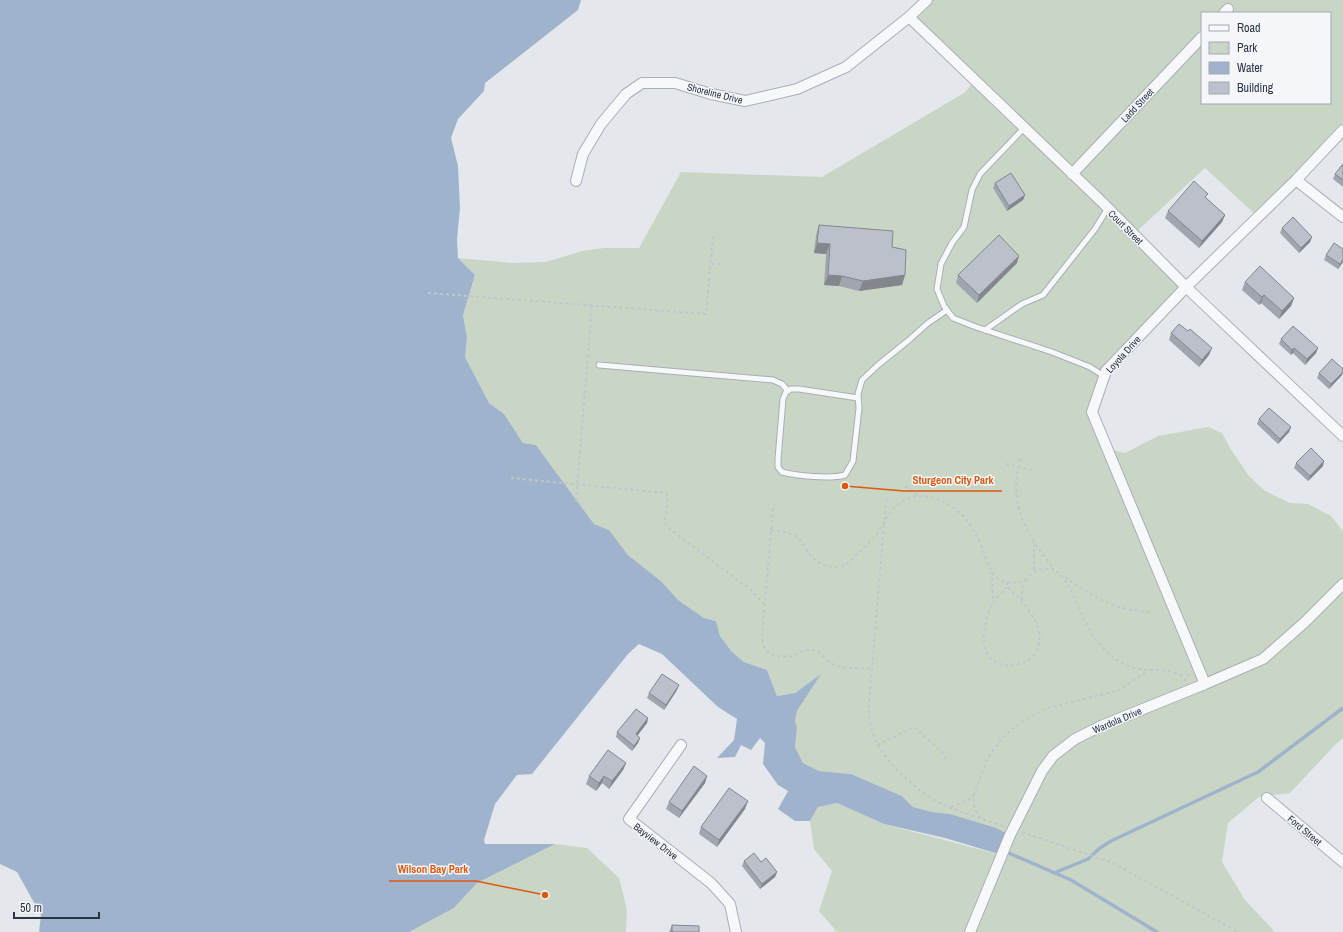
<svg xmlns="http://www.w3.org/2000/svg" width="1343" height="932" viewBox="0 0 1343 932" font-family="'Archivo Narrow',sans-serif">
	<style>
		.green { fill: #c9d6c5; fill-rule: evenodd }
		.water { fill: #9fb4cc }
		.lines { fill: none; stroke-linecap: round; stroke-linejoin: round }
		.stream { stroke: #9fb4cc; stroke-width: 3.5 }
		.service-casing { stroke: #a9aeb7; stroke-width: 7 }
		.minor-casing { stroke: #a9aeb7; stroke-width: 12 }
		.path { stroke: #c2c5cb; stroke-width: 2; stroke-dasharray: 3 3; stroke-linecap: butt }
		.service { stroke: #f7f8fa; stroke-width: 5 }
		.minor { stroke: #f7f8fa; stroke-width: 10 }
		.wall { fill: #a1a5ae }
		.shaded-wall { fill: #83868d }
		.building { fill: #bbc0ca; stroke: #83868d }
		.labels { text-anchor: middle; stroke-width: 3; stroke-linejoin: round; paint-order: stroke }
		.street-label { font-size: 10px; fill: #2b3445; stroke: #f4f6f9 }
		.leader { fill: none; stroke: #df570f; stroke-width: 1.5 }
		.callout-dot { fill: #df570f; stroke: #f4f6f9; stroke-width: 1.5 }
		.callout-label { font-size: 11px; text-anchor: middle; font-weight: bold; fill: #df570f; stroke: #f4f6f9; stroke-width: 3; stroke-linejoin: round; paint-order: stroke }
	</style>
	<rect width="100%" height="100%" fill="#e4e7ec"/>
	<path class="green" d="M927,0H1343V130L1258,217L1205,168L1134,234L1186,287L1106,371L1092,412L1107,449L1125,453L1158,436L1208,427L1222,433L1230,448L1249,476L1265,491L1290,503L1308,504L1331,516L1343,531V738L1335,745L1290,793L1259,797L1228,823L1222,862L1245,900L1275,932H837L819,911L832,871L814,849L810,821L818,807L837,803L884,824L1001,855L950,814L932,812L913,807L902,796L851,774L819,771L803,763L795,747L797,729L795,721L797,711L820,675L795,693L777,696L767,670L744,662L732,652L720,636L716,621L704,618L678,600L662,582L628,555L609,530L594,524L536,445L523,443L504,414L489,403L465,357L467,338L463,315L475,275L458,258L512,263L546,262L582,251L604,248H639L681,172L822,177L964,93L975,81L909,17ZM1202,13H1330V103H1202Z
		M555,844L587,848L619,878L627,910L626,932H409L454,908L477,883Z"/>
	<path class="water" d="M0,0H581L578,10L485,83L484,91L458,119L451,138L458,166L460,208L457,239L458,258L475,275L463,315L467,338L465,357L489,403L504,414L523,443L536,445L594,524L609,530L628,555L662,582L678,600L704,618L716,621L720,636L732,652L744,662L767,670L777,696L795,693L821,674L797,711L795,721L797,728L795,747L803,763L819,771L851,774L902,796L913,807L932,812L950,814L996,828L1010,835L1002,855L945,838L884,824L837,803L818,807L810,821H795L778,809L788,791L778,785L763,764L765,743L760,738L751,750L741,745L735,757L717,758L734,740L737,719L718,707L662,654L639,644L628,654L532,774L517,775L495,804L484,840L485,844H555L477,883L454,908L409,932H39L41,915L17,872L0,864Z"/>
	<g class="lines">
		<path class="stream" d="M1004,851L1071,880L1157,932
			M1054,873L1088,859L1100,848L1111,841L1258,772L1343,708"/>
		<defs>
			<path id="service" d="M1024,128L980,174L972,190L964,227L952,243L941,264L937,289L944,306L953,318L976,327L1052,352L1090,367L1104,376
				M985,330L1022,304L1043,295L1095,229L1108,208
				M599,365L773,380L782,384L788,391
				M858,398L799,389H791L786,392L783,399L778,459V467L782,472C797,476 830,479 845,475L853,461L859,408L858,394L862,380L878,365L909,340L928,323L947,310"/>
			<path id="minor" d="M1224,13L1228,9
				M909,17L1103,203L1186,287L1343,436
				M1072,174L1202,37
				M1296,180L1343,217
				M576,181L583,154L601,124L626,94L642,83H675L711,94L745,101L797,89L846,67L909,17L927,0
				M1205,684L1092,412L1106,371L1186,287L1296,180L1343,130
				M681,745L629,819L711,883L730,904L736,932
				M1267,798L1343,862
				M970,932L1010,835L1042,771L1053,756L1075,739L1101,726L1205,684L1263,659L1305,622L1343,584"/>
		</defs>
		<use href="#service" class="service-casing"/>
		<use href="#minor" class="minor-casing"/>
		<path class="path" d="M712,264H721
			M428,293L706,314L713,234
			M1020,459C1008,506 1026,534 1054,569
			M1006,464L1036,471
			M511,478L666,493C671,503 661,517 667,527L751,590L765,605
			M905,486L918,495
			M576,501L592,305
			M773,508L762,638C763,642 763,646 766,650C771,656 785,658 792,656C798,654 806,648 812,650C821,651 825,661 832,664C844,669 860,668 872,669
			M884,520L887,497
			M884,525L869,706C869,720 871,733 878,745C890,767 919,793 942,804C962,813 983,819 1003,826
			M771,530C779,532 790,532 797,537C802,541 804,547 808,552C815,562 825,568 839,567C845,566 852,560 856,555C864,548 872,540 879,531C883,525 886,518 890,513C899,500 914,493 929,497C953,502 968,518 978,539C986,552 988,580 1007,582C1011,583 1021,583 1025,580C1028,579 1030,574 1034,572C1039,568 1048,569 1054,569C1068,581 1070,588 1077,604C1089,632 1101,655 1131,667C1143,671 1155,669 1167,671C1173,671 1179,675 1185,677
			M1034,543V572
			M992,572L993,600
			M1065,577C1082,589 1099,600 1119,607C1130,610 1142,611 1153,612
			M1007,587C1003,591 998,596 994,601C989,608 985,623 984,633C976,694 1095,664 1007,587V582
			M1022,600V590L1025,581
			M1185,681V677L1190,673
			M877,745L914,727L944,754L946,760
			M951,807L970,799L974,795
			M981,818L976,811L974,805V795L977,786L988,757L1000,741L1012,729L1031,716L1048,708L1119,690L1148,671
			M1022,832L1113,863L1238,932"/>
		<use href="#service" class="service"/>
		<use href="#minor" class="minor"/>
	</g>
	<path class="wall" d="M1343,164V187L1333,179L1335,174Z
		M995,183L1025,195L1023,200L1007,211L993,188Z
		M1206,198L1225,215L1222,222L1199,248L1165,218L1168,211Z
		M819,225L892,247L905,275L902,285L859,291L839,286L824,285L826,254L814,253L816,235Z
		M1282,228L1312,237L1310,242L1299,253L1280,233Z
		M1343,249V262L1338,269L1324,260L1326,255Z
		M1017,263L977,303L956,283L958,275Z
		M1245,282L1294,298L1291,306L1279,319L1261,303L1259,305L1242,290Z
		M1188,331L1209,355L1199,367L1169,340L1171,333Z
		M1281,339L1318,348L1316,353L1305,365L1293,353L1291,355L1279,344Z
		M1343,369L1342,375L1329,389L1317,378L1319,373Z
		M1259,419L1291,427L1289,432L1278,444L1257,424Z
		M1296,463L1323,466L1308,481L1294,468Z
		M677,690L664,710L647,698L649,693Z
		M648,718L647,723L637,736L640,738L638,743L632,751L616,737L617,732Z
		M626,763L623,770L609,789L602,783L596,791L586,784L589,776Z
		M707,776L705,783L679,818L666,809L669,802Z
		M745,809L717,847L699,834L701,827Z
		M744,861L761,862L777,872L775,877L760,889L742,866Z
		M672,925L699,932H669Z"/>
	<path class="shaded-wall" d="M1025,195L1023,200L1007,211L1009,206Z
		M1225,215L1222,222L1199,248L1202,241Z
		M1312,237L1310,242L1299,253L1301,248Z
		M817,243L830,244L826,254L814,253Z
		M1019,256L1017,263L977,303L979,295Z
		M1343,260V262L1338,269L1340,264Z
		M828,275L842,276L839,286L824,285Z
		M905,275L902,285L859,291L863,281Z
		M1264,295L1261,303L1259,305L1262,297Z
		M1294,298L1291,306L1279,319L1282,311Z
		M1212,348L1209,355L1199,367L1202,360Z
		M1294,348L1293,353L1291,355L1292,350Z
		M1318,348L1316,353L1305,365L1307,359Z
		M1343,372L1342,375L1329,389L1331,384Z
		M1291,427L1289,432L1278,444L1280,439Z
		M1324,461L1323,466L1308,481L1310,476Z
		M679,685L677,690L664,710L666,705Z
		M648,718L647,723L634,740L636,734Z
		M640,738L638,743L632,751L634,746Z
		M626,763L623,770L609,789L612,781Z
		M604,776L602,783L596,791L599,783Z
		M707,776L705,783L679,818L682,811Z
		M748,801L745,809L717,847L719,840Z
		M777,872L775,877L760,889L762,884Z"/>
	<path class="building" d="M1343,164V180L1335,174Z
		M1011,173L1025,195L1009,206L995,183Z
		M1194,181L1208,194L1205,197L1225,215L1202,241L1168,211Z
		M1293,217L1312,237L1301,248L1282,228Z
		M819,225L893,231L892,247L906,250L905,275L863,281L842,276L828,275L830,244L817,243Z
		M999,235L1019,256L979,295L958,275Z
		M1334,243L1343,249V260L1340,264L1326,255Z
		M1260,266L1294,298L1282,311L1264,295L1262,297L1245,282Z
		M1179,324L1188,331L1190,329L1212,348L1202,360L1171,333Z
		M1293,326L1318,348L1307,359L1294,348L1292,350L1281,339Z
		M1332,359L1343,369V372L1331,384L1319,373Z
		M1269,408L1291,427L1280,439L1259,419Z
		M1311,448L1324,461L1310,476L1296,463Z
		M662,674L679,685L666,705L649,693Z
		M636,709L648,718L636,734L640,738L634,746L617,732Z
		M608,750L626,763L612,781L604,776L599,783L589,776Z
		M694,766L707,776L682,811L669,802Z
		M729,788L748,801L719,840L701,827Z
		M754,853L761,862L766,858L777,872L762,884L744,861Z
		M672,925L699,926V932H672Z"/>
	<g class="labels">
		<g class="street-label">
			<text transform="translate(715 93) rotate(14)" y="4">Shoreline Drive</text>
			<text transform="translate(1137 105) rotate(-47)" y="4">Ladd Street</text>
			<text transform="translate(1126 227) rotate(45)" y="4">Court Street</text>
			<text transform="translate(1123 354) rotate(-48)" y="4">Loyola Drive</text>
			<text transform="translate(1117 720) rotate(-23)" y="4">Wardola Drive</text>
			<text transform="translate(1305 830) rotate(40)" y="4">Ford Street</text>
			<text transform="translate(656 841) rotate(38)" y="4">Bayview Drive</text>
		</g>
	</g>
	<path class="leader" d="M845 486L904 491H1002M545 895L476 881H389"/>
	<g class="callout-dot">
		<circle cx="845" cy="486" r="4"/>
		<circle cx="545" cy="895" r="4"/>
	</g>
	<g class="callout-label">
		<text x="953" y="484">Sturgeon City Park</text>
		<text x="433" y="873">Wilson Bay Park</text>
	</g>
	<rect x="1201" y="12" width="130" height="92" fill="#f4f6f9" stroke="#a4a8b1"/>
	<rect x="1209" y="25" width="20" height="6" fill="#f7f8fa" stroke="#a4a8b1"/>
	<text x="1237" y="32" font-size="12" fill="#2b3445">Road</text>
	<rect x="1209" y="42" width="20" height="12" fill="#c9d6c5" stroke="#a4a8b1"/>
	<text x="1237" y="52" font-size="12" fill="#2b3445">Park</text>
	<rect x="1209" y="62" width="20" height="12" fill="#9fb4cc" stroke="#a4a8b1"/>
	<text x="1237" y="72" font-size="12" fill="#2b3445">Water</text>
	<rect x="1209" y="82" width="20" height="12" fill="#bbc0ca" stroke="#a4a8b1"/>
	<text x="1237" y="92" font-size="12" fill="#2b3445">Building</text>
	<path d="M14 912v6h85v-6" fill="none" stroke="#2b3445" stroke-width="2"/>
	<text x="20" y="912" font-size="12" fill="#2b3445" stroke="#f4f6f9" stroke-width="3" paint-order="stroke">50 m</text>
</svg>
